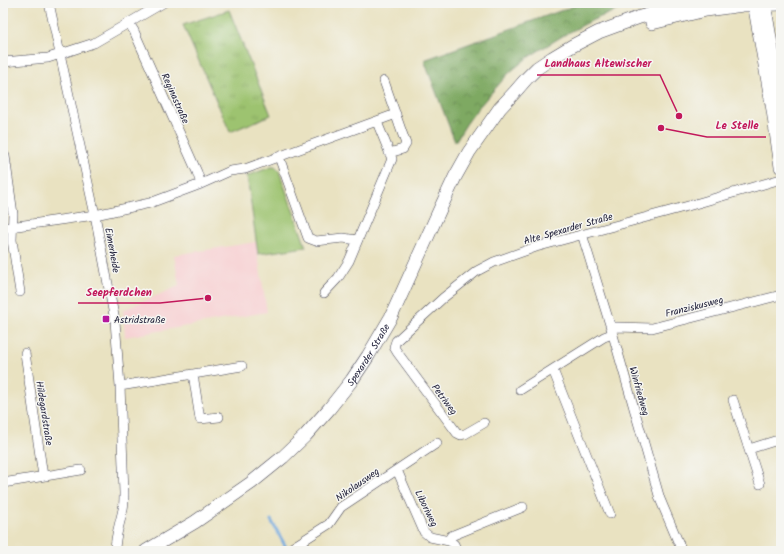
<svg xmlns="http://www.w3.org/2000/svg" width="784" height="554" viewBox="0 0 784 554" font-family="Kalam,sans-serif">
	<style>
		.built { fill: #f7cfd1 }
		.grass { fill: url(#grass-tufts); stroke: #607255 }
		.forest { fill: url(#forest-crowns); stroke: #50664e }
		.green { fill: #9dc36f; stroke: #607255 }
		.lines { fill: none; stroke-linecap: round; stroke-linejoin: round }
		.stream { stroke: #6fa9df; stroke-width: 3 }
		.street-casing { stroke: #403f4f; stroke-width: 10 }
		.secondary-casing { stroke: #403f4f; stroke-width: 14 }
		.street { stroke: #fff; stroke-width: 9 }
		.secondary { stroke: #fff; stroke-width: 13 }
		.poi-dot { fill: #b5179e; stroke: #f6f6f2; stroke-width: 1.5 }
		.labels { text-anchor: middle; stroke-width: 3; stroke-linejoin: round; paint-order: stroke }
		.street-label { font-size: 10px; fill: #22223b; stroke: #f6f6f2 }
		.poi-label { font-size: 10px; fill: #22223b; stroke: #f6f6f2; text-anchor: start }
		.leader { fill: none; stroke: #c2185b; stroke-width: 1.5 }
		.callout-dot { fill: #c2185b; stroke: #f6f6f2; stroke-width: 1.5 }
		.callout-label { font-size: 11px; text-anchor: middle; font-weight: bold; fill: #c2185b; stroke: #f6f6f2; stroke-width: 3; stroke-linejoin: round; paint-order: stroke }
	</style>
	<defs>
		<pattern id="grass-tufts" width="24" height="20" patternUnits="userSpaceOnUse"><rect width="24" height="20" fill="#9dc36f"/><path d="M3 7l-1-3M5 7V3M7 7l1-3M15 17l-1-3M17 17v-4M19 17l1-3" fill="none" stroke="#87a761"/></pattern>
		<pattern id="forest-crowns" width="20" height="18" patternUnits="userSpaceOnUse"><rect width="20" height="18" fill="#7ea962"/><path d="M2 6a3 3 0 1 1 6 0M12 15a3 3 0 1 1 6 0" fill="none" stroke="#678952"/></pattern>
	</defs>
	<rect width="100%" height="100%" fill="#f6f6f2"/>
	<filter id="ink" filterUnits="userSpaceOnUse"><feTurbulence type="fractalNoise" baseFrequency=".025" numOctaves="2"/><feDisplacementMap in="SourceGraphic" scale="8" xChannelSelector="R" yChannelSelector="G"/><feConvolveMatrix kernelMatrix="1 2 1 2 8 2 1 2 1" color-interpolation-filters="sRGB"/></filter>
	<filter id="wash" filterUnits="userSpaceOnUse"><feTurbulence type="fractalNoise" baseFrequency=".012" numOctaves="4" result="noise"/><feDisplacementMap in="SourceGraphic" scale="16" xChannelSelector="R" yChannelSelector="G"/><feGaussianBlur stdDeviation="0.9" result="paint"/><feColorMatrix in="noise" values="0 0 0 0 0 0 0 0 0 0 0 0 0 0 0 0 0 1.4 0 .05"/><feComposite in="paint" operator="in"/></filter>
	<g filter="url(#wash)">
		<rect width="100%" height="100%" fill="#e9e2c1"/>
		<path class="built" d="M256,242L267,312L125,337L123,310L179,286L174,255Z"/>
		<path class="grass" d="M229,10L271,115L230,132L183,25Z"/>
		<path class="forest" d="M582,3H643L615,11L593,20L566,34L543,48L527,58L509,73L478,108L467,123L455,142L424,60Z"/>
		<path class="green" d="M271,167H275L279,171L306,247L258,254L247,176Z"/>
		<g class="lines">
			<path class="stream" d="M271,520L288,551"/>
		</g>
	</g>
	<g filter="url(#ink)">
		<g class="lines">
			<defs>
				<path id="street" d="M49,3L95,215L115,321L120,386L124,493C124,498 124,504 123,509C120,524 115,535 115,551
					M129,23L134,31L197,172L201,184
					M3,62L48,58L94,43L163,3
					M384,81L406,144L403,149L389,153
					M5,156L13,214L12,240L20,292
					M279,157L308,238L316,241L343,238L357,240
					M3,228L95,215L150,203L201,184L230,171L245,169L396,114
					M582,234L611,328L660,499L682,551
					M324,293L338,278L349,261L392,159L377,122
					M611,328L617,327L652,328L781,295
					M25,353L43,476
					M553,370L610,514
					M193,374L200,419L219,417
					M120,386L242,366
					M520,390L604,337L612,334
					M733,400L760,484
					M484,423L465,434L461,435L457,433L397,352L394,347L396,341L443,298L477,271L494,262L536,247L688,206L781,179
					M749,449L781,439
					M397,470L424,532L430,537L449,541L454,544L457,551
					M3,483L81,470
					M449,541L451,536L523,507
					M293,547L329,524L341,507L437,443"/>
				<g id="secondary">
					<path d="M754,3L773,110L781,167"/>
					<path d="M764,3L781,102"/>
					<path d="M652,23L706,10L743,5L781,4"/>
					<path id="s1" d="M146,551L195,522L251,483L283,457L305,436L329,409L352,380L368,356L391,317L441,207L455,177L469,152L500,108L514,93L527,78L537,68L552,58L572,46L599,32L640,17L692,3"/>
				</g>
			</defs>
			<use href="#street" class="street-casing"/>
			<use href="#secondary" class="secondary-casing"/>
			<use href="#street" class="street"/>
			<use href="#secondary" class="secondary"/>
		</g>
	</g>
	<rect class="poi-dot" x="102" y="315" width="8" height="8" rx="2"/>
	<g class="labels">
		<g class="street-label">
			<text transform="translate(176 98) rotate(66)" y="4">Reginastraße</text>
			<text transform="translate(568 228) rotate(-16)" y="4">Alte Spexarder Straße</text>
			<text transform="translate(113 250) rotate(80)" y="4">Eimerheide</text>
			<text transform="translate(694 306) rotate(-14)" y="4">Franziskusweg</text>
			<text dy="4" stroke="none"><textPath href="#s1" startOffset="300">Spexarder Straße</textPath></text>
			<text transform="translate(640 391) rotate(74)" y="4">Winfriedweg</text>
			<text transform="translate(445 399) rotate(53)" y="4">Petriweg</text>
			<text transform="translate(45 413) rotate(81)" y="4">Hildegardstraße</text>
			<text transform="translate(357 484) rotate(-35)" y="4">Nikolausweg</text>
			<text transform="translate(427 508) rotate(64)" y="4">Liboriweg</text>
		</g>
		<g class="poi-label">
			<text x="114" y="323">Astridstraße</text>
		</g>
	</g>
	<path class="leader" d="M679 116L660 75H537M661 128L707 137H766M208 298L160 303H78"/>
	<g class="callout-dot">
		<circle cx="679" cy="116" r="4"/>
		<circle cx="661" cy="128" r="4"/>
		<circle cx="208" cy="298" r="4"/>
	</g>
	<g class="callout-label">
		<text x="598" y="67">Landhaus Altewischer</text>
		<text x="737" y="129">Le Stelle</text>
		<text x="119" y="296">Seepferdchen</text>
	</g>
	<rect width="784" height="554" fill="none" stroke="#f6f6f2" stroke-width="16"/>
</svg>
